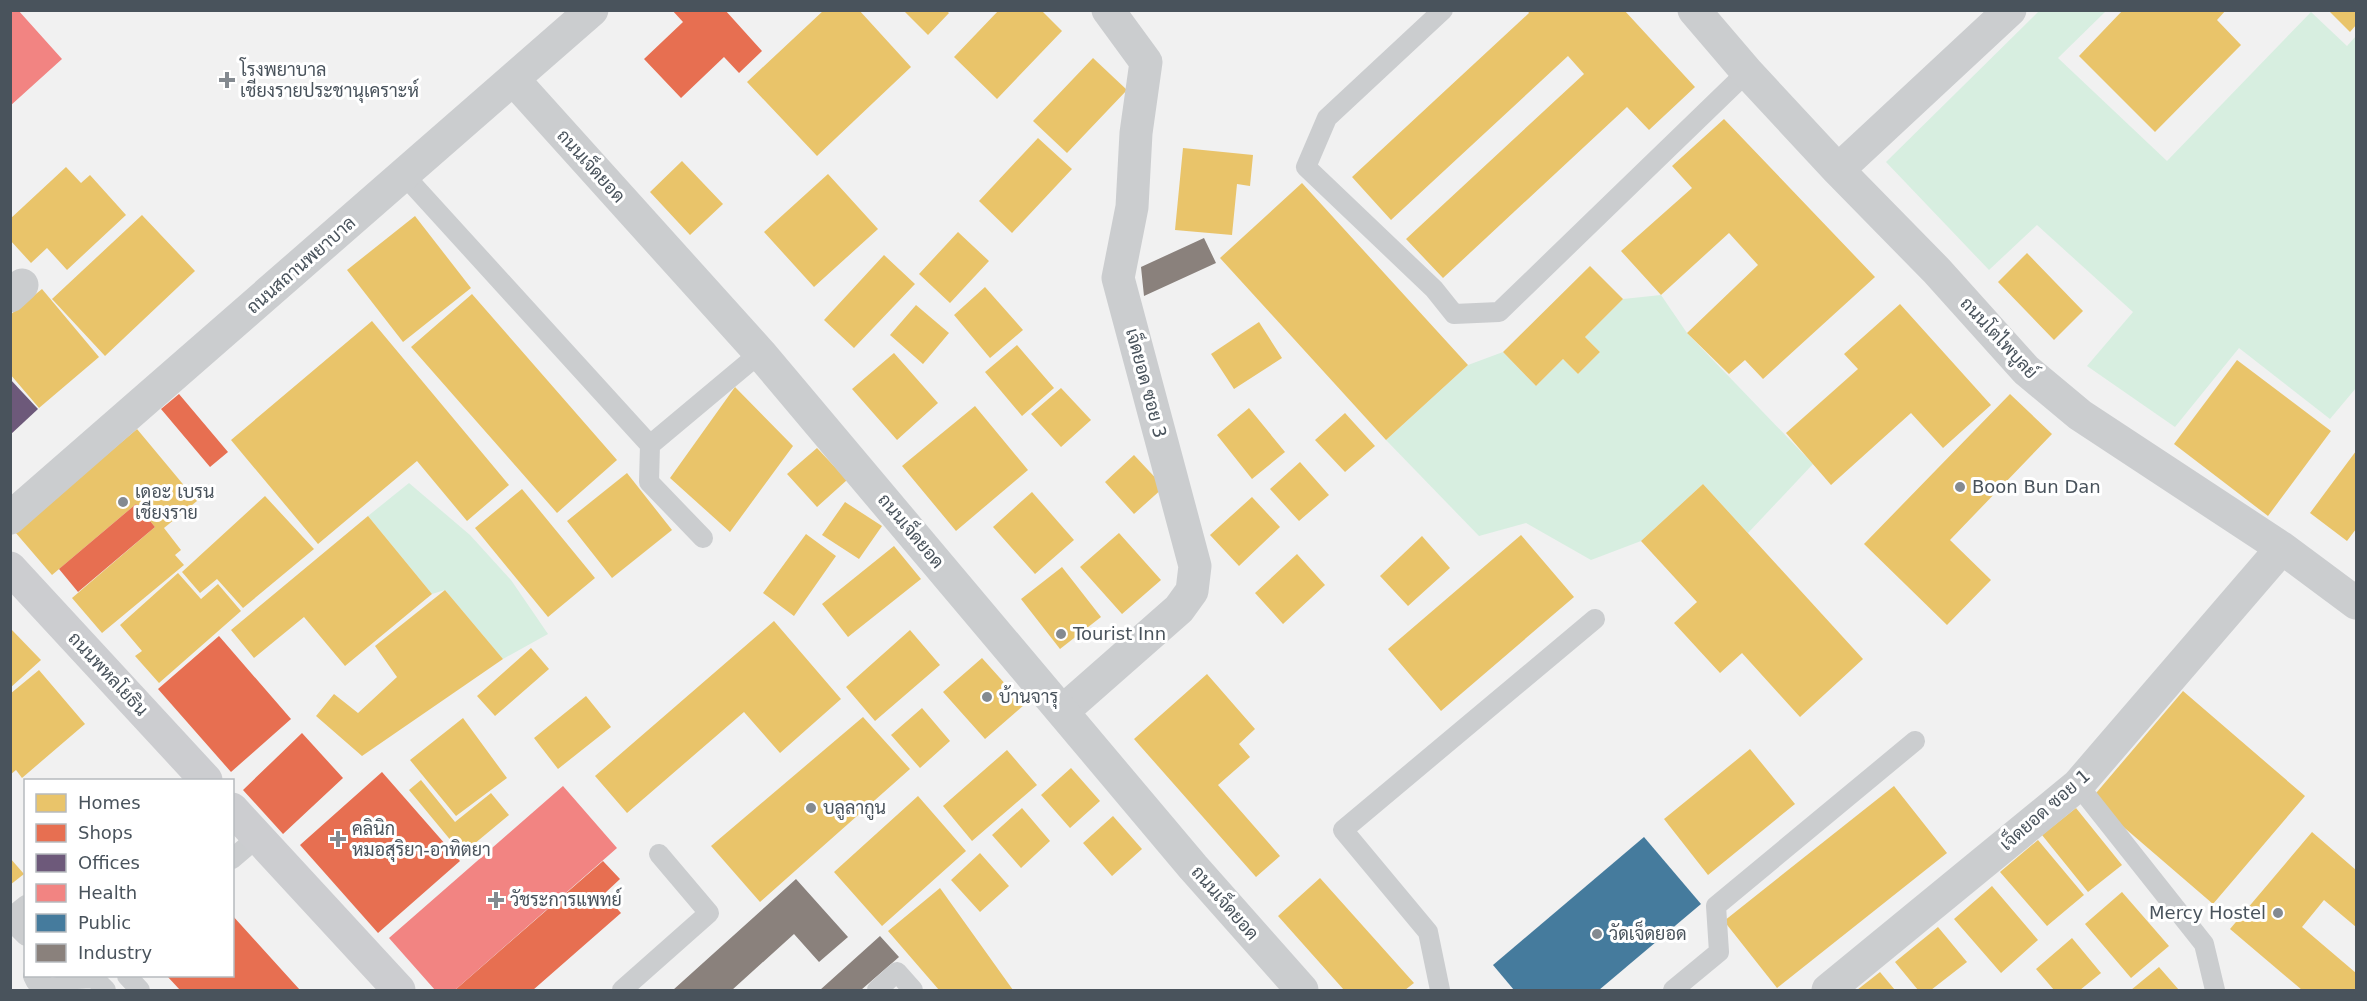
<svg xmlns="http://www.w3.org/2000/svg" width="2367" height="1001" viewBox="0 0 2367 1001" font-family="'DejaVu Sans',Sarabun,sans-serif">
	<style>
		.green { fill: #d7eee0 }
		.homes { fill: #e9c46a }
		.shops { fill: #e76f51 }
		.offices { fill: #6d597a }
		.health { fill: #f28482 }
		.public { fill: #457b9d }
		.industry { fill: #8a817c }
		.lines { fill: none; stroke-linecap: round; stroke-linejoin: round }
		.service { stroke: #cbcdcf; stroke-width: 20 }
		.minor { stroke: #cbcdcf; stroke-width: 33 }
		.tertiary { stroke: #cbcdcf; stroke-width: 33 }
		.secondary { stroke: #cccdd0; stroke-width: 33 }
		.poi-dot { fill: #848a90; stroke: #fff; stroke-width: 2 }
		.labels { text-anchor: middle; stroke-width: 6; stroke-linejoin: round; paint-order: stroke }
		.poi-label { font-size: 18px; fill: #49535c; stroke: #fff; text-anchor: start }
		.street-label { font-size: 18px; fill: #49535c; stroke: #fff }
	</style>
	<rect width="100%" height="100%" fill="#f1f1f1"/>
	<path class="green" d="M2039,11H2106L2058,58L2167,161L2311,12L2347,46L2356,36V388L2330,419L2239,348L2175,427L2087,366L2133,312L2037,225L1989,270L1886,162Z
		M1661,295L1687,333L1813,464L1748,533L1703,484L1641,541L1591,560L1526,523L1479,536L1386,440L1468,365L1503,352L1536,386L1563,359L1578,374L1600,352L1585,337L1623,299Z
		M409,483L470,535L511,580L548,634L503,659L445,590L432,594L368,516Z"/>
	<path class="homes" d="M824,10H859L911,67L817,156L747,82Z
		M903,10H946L949,13L928,35Z
		M999,10H1041L1062,31L997,99L954,57Z
		M1527,10H1624L1695,87L1649,130L1627,107L1443,278L1406,239L1584,74L1568,56L1391,220L1352,177L1529,13Z
		M2123,10H2226L2217,20L2241,45L2155,132L2079,56Z
		M2328,10H2356V25L2350,32Z
		M1093,58L1127,90L1067,153L1033,121Z
		M1724,119L1875,277L1763,379L1745,360L1729,374L1687,333L1758,265L1729,233L1661,295L1621,251L1692,188L1672,166Z
		M1038,138L1072,169L1012,233L979,201Z
		M1183,148L1253,155L1250,186L1237,184L1232,235L1175,230Z
		M682,161L723,204L690,235L650,192Z
		M66,167L81,183L90,175L126,215L67,270L47,248L31,263L10,240V219Z
		M828,174L878,229L814,287L764,232Z
		M1302,183L1468,365L1386,440L1220,258Z
		M142,215L195,271L105,356L52,299Z
		M415,216L471,288L403,342L347,270Z
		M958,232L989,261L950,303L919,274Z
		M2027,253L2083,311L2054,340L1998,282Z
		M884,255L915,284L854,348L824,320Z
		M1590,266L1623,299L1585,337L1600,352L1578,374L1563,359L1536,386L1503,352Z
		M985,287L1023,330L990,358L954,315Z
		M42,289L99,357L39,408L10,374V315Z
		M472,294L617,460L557,513L411,347Z
		M1900,304L1991,405L1943,448L1911,413L1831,485L1786,433L1858,369L1844,354Z
		M916,305L949,333L923,364L890,335Z
		M372,321L509,485L467,521L417,461L318,544L231,440Z
		M1259,322L1282,358L1234,389L1211,354Z
		M1017,345L1054,388L1022,416L985,372Z
		M894,353L938,403L897,440L852,389Z
		M2237,360L2331,431L2268,516L2174,444Z
		M735,387L793,446L730,532L670,478Z
		M1061,388L1091,420L1061,447L1031,414Z
		M2010,394L2052,434L1950,540L1991,580L1947,625L1864,544Z
		M975,406L1028,470L956,531L902,466Z
		M1249,408L1285,452L1252,479L1217,435Z
		M1345,413L1375,446L1345,472L1315,440Z
		M137,429L197,501L164,528L181,550L175,555L184,565L102,633L72,598L155,527L136,504L52,575L15,532Z
		M817,448L847,480L817,507L787,474Z
		M2356,451V529L2347,541L2310,513Z
		M1134,455L1164,487L1134,514L1105,482Z
		M1300,462L1329,495L1299,521L1270,489Z
		M627,473L672,530L612,578L567,521Z
		M1703,484L1863,659L1800,717L1742,653L1720,673L1674,623L1697,602L1641,541Z
		M522,489L595,578L548,617L475,528Z
		M1032,492L1074,540L1035,574L993,527Z
		M265,496L314,549L243,608L217,579L200,593L182,572Z
		M1252,497L1280,527L1239,566L1210,535Z
		M845,502L882,526L859,559L822,535Z
		M368,516L432,594L345,666L304,617L254,658L231,630Z
		M1119,533L1161,580L1122,614L1080,567Z
		M806,534L836,556L794,616L763,593Z
		M1521,535L1574,597L1441,711L1388,649Z
		M1422,536L1450,568L1408,606L1380,576Z
		M894,546L921,579L848,637L822,604Z
		M1297,554L1325,585L1283,624L1255,593Z
		M1062,567L1101,617L1060,649L1021,599Z
		M178,573L201,599L218,584L241,611L159,683L135,656L142,651L120,625Z
		M445,590L503,659L362,756L316,716L334,694L358,713L397,677L375,646Z
		M774,621L841,699L780,753L744,712L627,813L595,776Z
		M10,628L41,660L10,688Z
		M910,630L940,665L875,721L846,687Z
		M531,648L549,669L495,716L477,696Z
		M982,658L1024,705L985,739L943,692Z
		M39,670L85,724L22,778L16,770L10,775V694Z
		M1207,674L1255,729L1239,744L1250,757L1218,785L1280,856L1256,877L1134,739Z
		M2183,691L2305,796L2213,904L2091,799Z
		M586,696L611,727L558,769L534,738Z
		M922,708L950,741L920,768L891,735Z
		M863,717L910,769L760,902L711,846Z
		M463,718L507,778L456,816L410,760Z
		M1750,749L1795,804L1708,875L1664,819Z
		M1007,750L1037,785L972,841L943,806Z
		M1071,768L1100,801L1070,828L1041,795Z
		M421,780L455,822L491,793L509,815L462,854L409,790Z
		M1894,786L1947,853L1777,988L1724,921Z
		M918,796L966,851L882,926L834,872Z
		M1022,808L1050,841L1021,868L992,835Z
		M2076,808L2122,865L2088,892L2042,835Z
		M1113,816L1142,849L1112,876L1083,843Z
		M2312,832L2356,870V927L2324,900L2302,927L2356,973V990H2302L2230,929Z
		M2038,840L2084,895L2047,926L2000,872Z
		M980,853L1009,886L980,912L951,880Z
		M10,858L24,874L10,885Z
		M1320,878L1414,983L1405,990H1344L1278,916Z
		M1992,886L2038,940L2001,973L1954,919Z
		M940,888L1013,990H939L888,931Z
		M2122,892L2169,946L2131,978L2085,924Z
		M1938,927L1967,962L1931,990H1918L1895,962Z
		M2072,938L2101,973L2080,990H2054L2036,969Z
		M2159,967L2179,990H2131Z
		M1880,972L1895,990H1857Z"/>
	<path class="shops" d="M672,10H725L762,51L739,73L724,57L681,98L644,59L683,22Z
		M179,394L228,452L210,467L161,409Z
		M136,504L155,527L78,592L59,569Z
		M219,636L291,719L231,772L158,689Z
		M302,733L343,778L283,834L243,790Z
		M382,772L460,861L378,933L300,845Z
		M603,861L620,879L604,894L621,913L533,990H455Z
		M232,915L300,990H180L167,976H232Z"/>
	<path class="offices" d="M10,379L38,409L10,435Z"/>
	<path class="health" d="M10,10H18L62,59L10,106Z
		M563,786L617,848L455,990H435L389,938Z"/>
	<path class="public" d="M1644,837L1701,904L1599,990H1514L1493,965Z"/>
	<path class="industry" d="M1204,238L1216,263L1144,296L1141,267Z
		M796,879L848,937L819,962L794,934L732,990H673Z
		M880,936L899,957L861,990H820Z"/>
	<g class="lines">
		<path class="service" d="M1443,10L1327,118L1306,167L1434,289L1454,314L1499,312L1747,72
			M404,175L650,445L649,482L703,538
			M650,445L760,353
			M2078,785L2204,944L2215,990
			M232,859L258,837
			M10,918L26,905
			M10,920L26,936
			M33,976L36,982L51,988L65,986L77,979L94,978L106,990
			M127,976L140,990
			M622,990L709,913L659,854
			M877,990L897,972L913,990
			M1440,990L1428,932L1343,830L1595,619
			M1673,990L1719,952L1716,906L1915,741"/>
		<path class="minor" d="M1694,10L1747,72L1838,170L1937,271L2026,370L2080,415L2282,548L2356,603
			M1838,170L2010,10
			M10,296L22,285
			M1063,711L1179,609L1192,591L1195,566L1118,278L1132,207L1136,133L1146,62L1108,10
			M1828,990L2078,785L2282,548"/>
		<path class="tertiary" d="M513,79L760,353L1193,867L1302,990
			M10,518L592,10"/>
		<path class="secondary" d="M10,568L206,780
			M232,809L399,990"/>
	</g>
	<g class="poi-dot">
		<path d="M224 71h6v6h6v6h-6v6h-6v-6h-6v-6h6z"/>
		<circle cx="1960" cy="487" r="6"/>
		<circle cx="123" cy="502" r="6"/>
		<circle cx="1061" cy="634" r="6"/>
		<circle cx="987" cy="697" r="6"/>
		<circle cx="811" cy="808" r="6"/>
		<path d="M335 830h6v6h6v6h-6v6h-6v-6h-6v-6h6z"/>
		<path d="M493 891h6v6h6v6h-6v6h-6v-6h-6v-6h6z"/>
		<circle cx="2278" cy="913" r="6"/>
		<circle cx="1597" cy="934" r="6"/>
	</g>
	<g class="labels">
		<g class="poi-label">
			<text x="240" y="76">โรงพยาบาล<tspan x="240" dy="21">เชียงรายประชานุเคราะห์</tspan></text>
			<text x="1972" y="493">Boon Bun Dan</text>
			<text x="135" y="498">เดอะ เบรน<tspan x="135" dy="21">เชียงราย</tspan></text>
			<text x="1073" y="640">Tourist Inn</text>
			<text x="999" y="703">บ้านจารุ</text>
			<text x="823" y="814">บลูลากูน</text>
			<text x="352" y="835">คลินิก<tspan x="352" dy="21">หมอสุริยา-อาทิตยา</tspan></text>
			<text x="510" y="906">วัชระการแพทย์</text>
			<text x="2266" y="919" text-anchor="end">Mercy Hostel</text>
			<text x="1609" y="940">วัดเจ็ดยอด</text>
		</g>
		<g class="street-label">
			<text transform="translate(591 166) rotate(48)" y="6">ถนนเจ็ดยอด</text>
			<text transform="translate(301 265) rotate(-41)" y="6">ถนนสถานพยาบาล</text>
			<text transform="translate(1999 338) rotate(47)" y="6">ถนนโตไพบูลย์</text>
			<text transform="translate(1146 383) rotate(75)" y="6">เจ็ดยอด ซอย 3</text>
			<text transform="translate(911 531) rotate(50)" y="6">ถนนเจ็ดยอด</text>
			<text transform="translate(108 674) rotate(47)" y="6">ถนนพหลโยธิน</text>
			<text transform="translate(2045 810) rotate(-41)" y="6">เจ็ดยอด ซอย 1</text>
			<text transform="translate(1225 903) rotate(49)" y="6">ถนนเจ็ดยอด</text>
		</g>
	</g>
	<rect width="2367" height="1001" fill="none" stroke="#49535c" stroke-width="24"/>
	<rect x="24" y="779" width="210" height="198" fill="#ffffff" stroke="#b6babe" stroke-width="1.5"/>
	<rect x="36" y="794" width="30" height="18" fill="#e9c46a" stroke="#b6babe" stroke-width="1.5"/>
	<text x="78" y="809" font-size="18" fill="#49535c">Homes</text>
	<rect x="36" y="824" width="30" height="18" fill="#e76f51" stroke="#b6babe" stroke-width="1.5"/>
	<text x="78" y="839" font-size="18" fill="#49535c">Shops</text>
	<rect x="36" y="854" width="30" height="18" fill="#6d597a" stroke="#b6babe" stroke-width="1.5"/>
	<text x="78" y="869" font-size="18" fill="#49535c">Offices</text>
	<rect x="36" y="884" width="30" height="18" fill="#f28482" stroke="#b6babe" stroke-width="1.5"/>
	<text x="78" y="899" font-size="18" fill="#49535c">Health</text>
	<rect x="36" y="914" width="30" height="18" fill="#457b9d" stroke="#b6babe" stroke-width="1.5"/>
	<text x="78" y="929" font-size="18" fill="#49535c">Public</text>
	<rect x="36" y="944" width="30" height="18" fill="#8a817c" stroke="#b6babe" stroke-width="1.5"/>
	<text x="78" y="959" font-size="18" fill="#49535c">Industry</text>
</svg>
